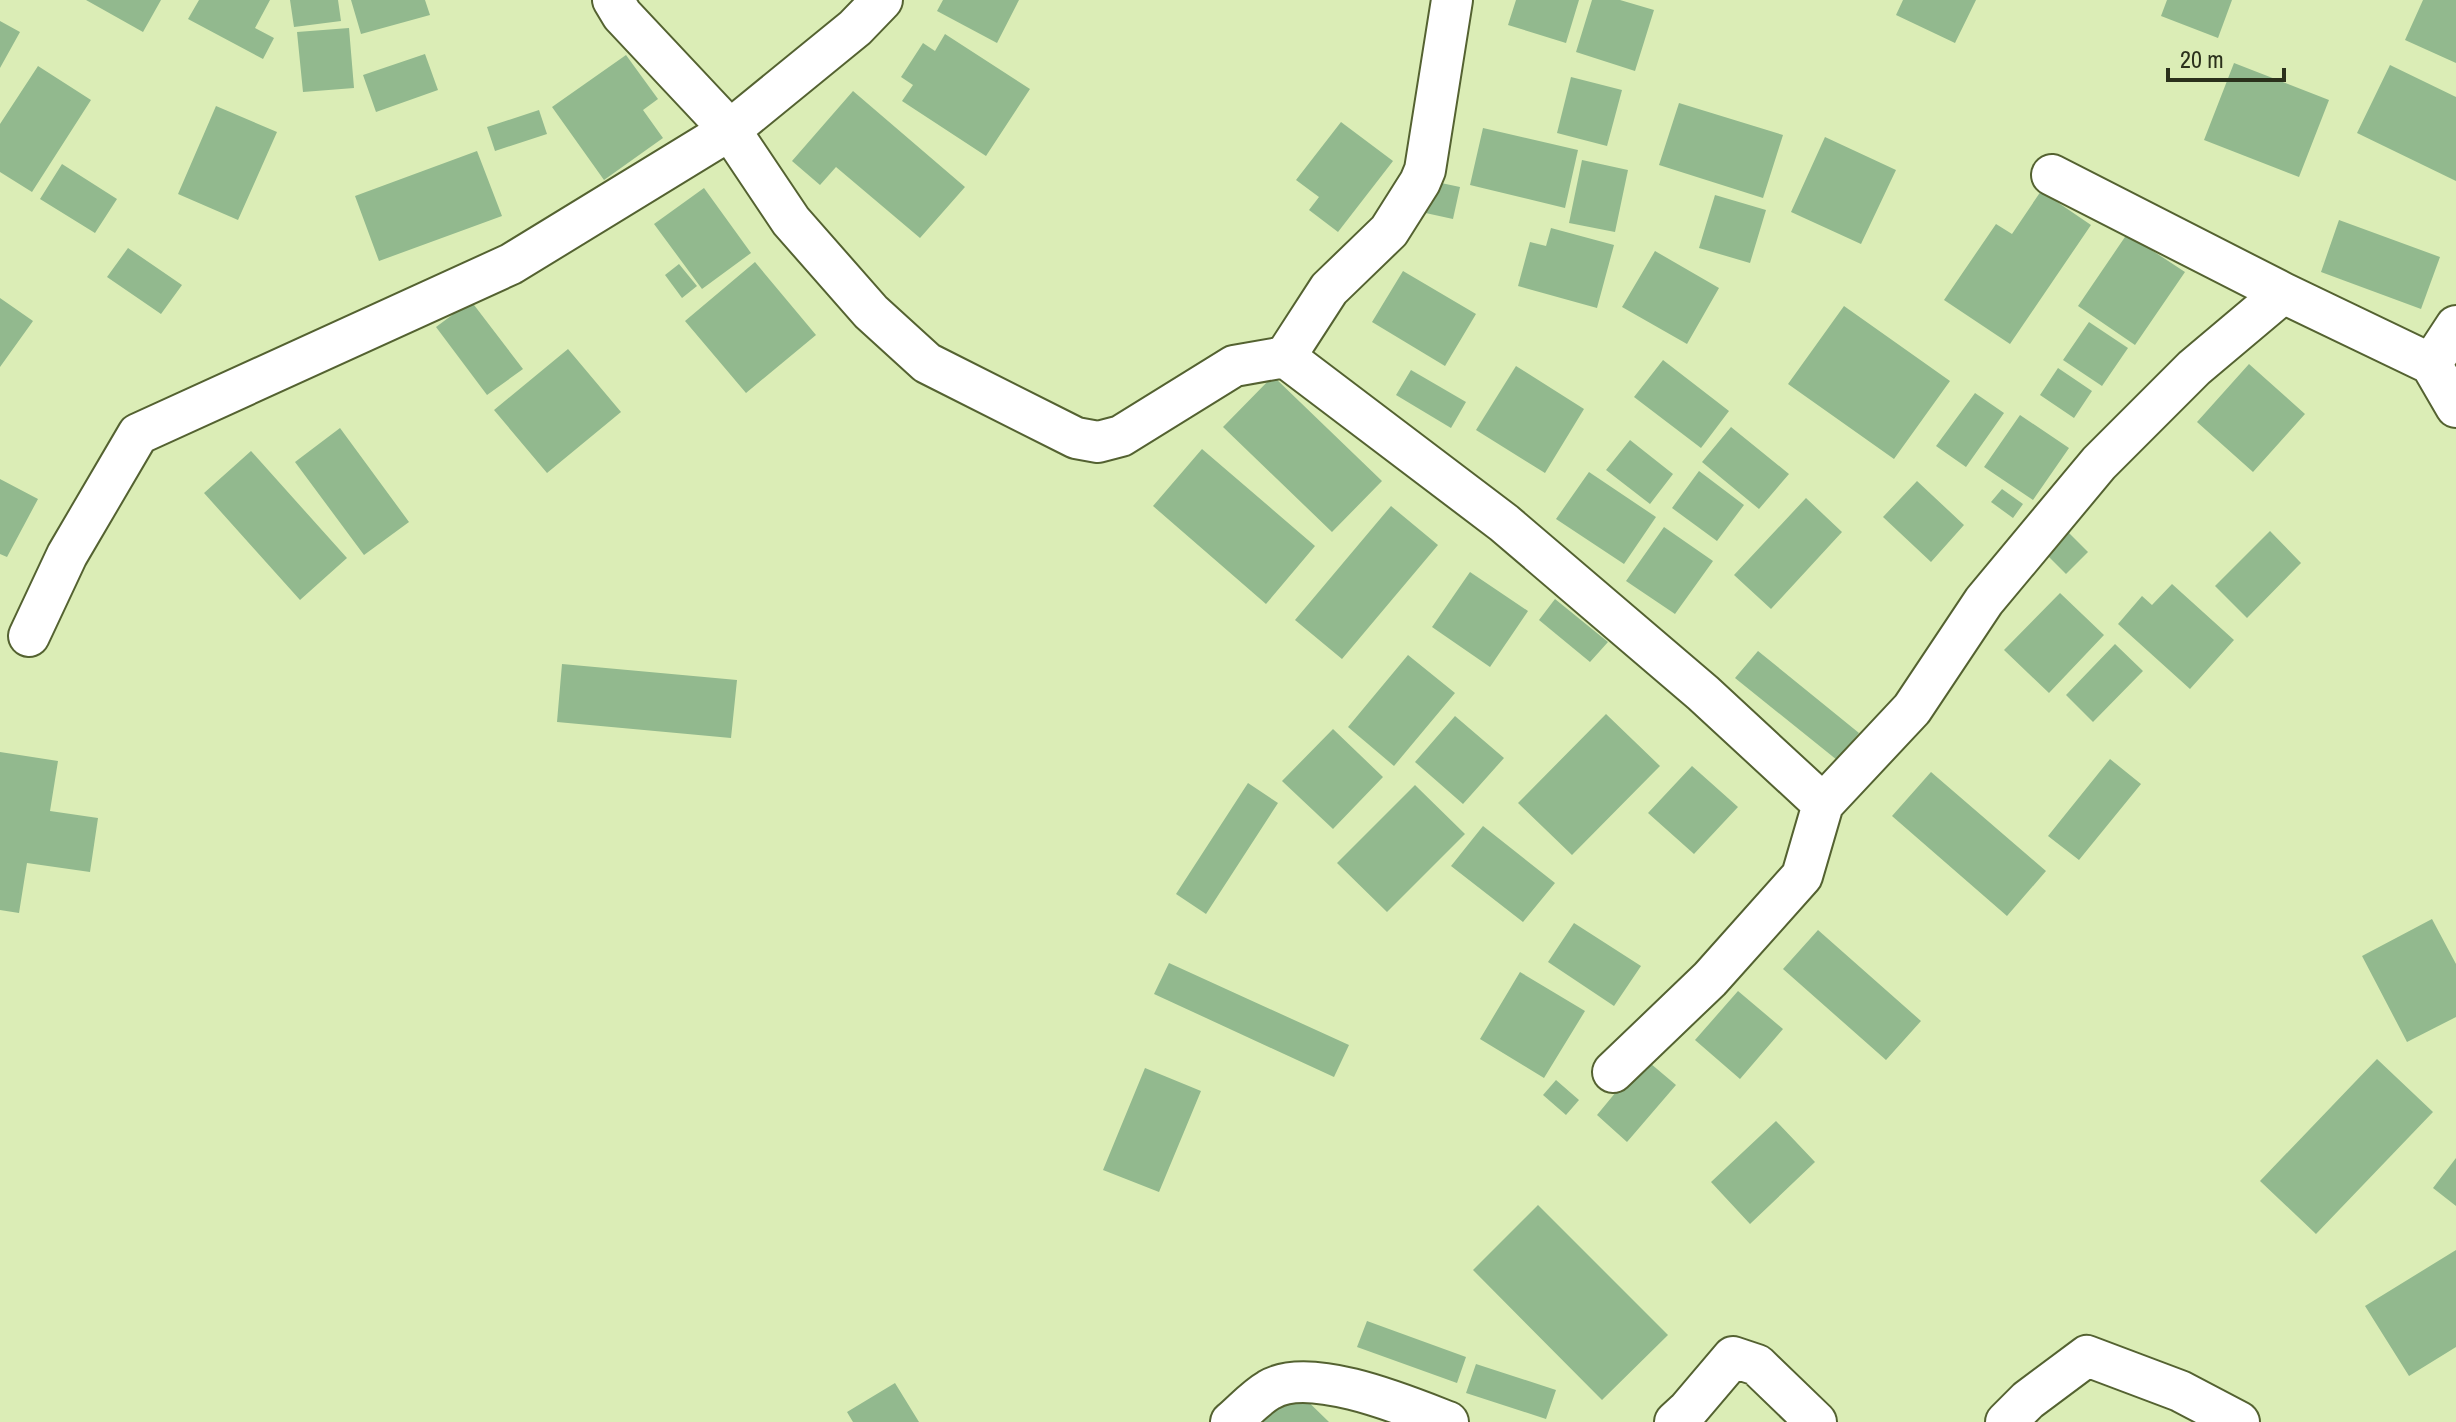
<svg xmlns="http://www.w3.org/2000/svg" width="2456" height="1422" viewBox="0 0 2456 1422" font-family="'Archivo Narrow',sans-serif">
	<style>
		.building { fill: #92b98e }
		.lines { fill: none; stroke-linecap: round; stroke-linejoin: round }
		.street-casing { stroke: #546231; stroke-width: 44 }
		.street { stroke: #fff; stroke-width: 40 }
	</style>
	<rect width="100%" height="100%" fill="#dbedb6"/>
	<path class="building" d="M86,0H161L143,32Z
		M199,0H270L255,28L274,38L263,59L188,19Z
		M290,0H338L341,21L294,27Z
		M351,0H425L430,15L361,34Z
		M943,0H1019L997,43L937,11Z
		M1516,0H1579L1566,43L1508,25Z
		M1592,0H1620L1654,10L1635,71L1576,52Z
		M1903,0H1976L1955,43L1896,15Z
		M2167,0H2232L2218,38L2161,16Z
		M2423,0H2456V63L2405,40Z
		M0,21L20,32L0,68Z
		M349,28L354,88L303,92L297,32Z
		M945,34L1030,89L986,156L902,101L913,85L901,77L923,43L935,51Z
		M425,54L438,90L376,112L363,75Z
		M626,55L658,99L643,110L663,138L604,180L552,107Z
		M2234,63L2329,100L2299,177L2204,140Z
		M2390,65L2456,97V181L2357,133Z
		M38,66L91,100L32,192L0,172V124Z
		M1571,77L1622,90L1607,146L1557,133Z
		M853,91L965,187L920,238L836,167L820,185L792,161Z
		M1679,103L1783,135L1763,198L1659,165Z
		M216,106L277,132L238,220L178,194Z
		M539,110L547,134L495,151L487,127Z
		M1341,122L1393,161L1338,232L1309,210L1319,197L1296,180Z
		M1483,128L1578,150L1565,208L1470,185Z
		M1825,137L1896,170L1861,244L1791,212Z
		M477,151L502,216L379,261L355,196Z
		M1582,160L1628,170L1615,232L1569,223Z
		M62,164L117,199L95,233L40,199Z
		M1427,180L1460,187L1453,219L1421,212Z
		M704,188L751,253L702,289L654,224Z
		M2041,191L2091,225L2010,344L1944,300L1996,224L2012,234Z
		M1715,195L1766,210L1750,263L1699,248Z
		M2339,220L2440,257L2421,309L2321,272Z
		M1551,228L1614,245L1597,308L1518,286L1530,242L1546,246Z
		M2127,234L2185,272L2135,345L2078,306Z
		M128,248L182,285L161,314L107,277Z
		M1655,251L1719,288L1687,344L1622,307Z
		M755,262L816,335L746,393L685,321Z
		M679,264L697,286L682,298L665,275Z
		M1403,271L1476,314L1445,366L1372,322Z
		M0,298L33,321L0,367Z
		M471,301L523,369L487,395L436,327Z
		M1844,306L1950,381L1894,459L1788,384Z
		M2089,322L2128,348L2102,386L2063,360Z
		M568,349L621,412L547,473L494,410Z
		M1663,360L1729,411L1701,448L1634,397Z
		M2249,364L2305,414L2253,472L2197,422Z
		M1516,366L1584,409L1545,473L1476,430Z
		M2058,368L2092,391L2074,418L2040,395Z
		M1411,370L1466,402L1451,428L1396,395Z
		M1273,376L1382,481L1332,532L1223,427Z
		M1975,393L2004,413L1966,467L1936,446Z
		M2020,415L2069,448L2033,500L1984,467Z
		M1731,427L1789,474L1759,509L1702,462Z
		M340,428L409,522L364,555L295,462Z
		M1630,440L1673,474L1650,504L1606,470Z
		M1202,449L1315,546L1266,604L1153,506Z
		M251,451L347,558L300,600L204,493Z
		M1699,471L1744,505L1717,541L1672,508Z
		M1589,472L1656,517L1624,564L1556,519Z
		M0,479L38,499L7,557L0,554Z
		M1917,481L1964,525L1931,562L1883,517Z
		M2002,489L2023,504L2013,518L1991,502Z
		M1806,498L1842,532L1771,609L1734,575Z
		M1391,506L1438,545L1342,659L1295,620Z
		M1664,527L1713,561L1675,614L1626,581Z
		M2067,531L2088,552L2066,574L2045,553Z
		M2270,531L2301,563L2247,618L2215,586Z
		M1470,572L1528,611L1490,667L1432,627Z
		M2172,584L2234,640L2190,689L2118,624L2142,596L2152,605Z
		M2060,593L2104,635L2049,693L2004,650Z
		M1555,599L1608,642L1590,662L1539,620Z
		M2115,644L2143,671L2093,722L2066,695Z
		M1758,651L1859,733L1837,760L1735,678Z
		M1408,655L1455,693L1394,766L1348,727Z
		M562,664L737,680L731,738L557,722Z
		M1606,714L1660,766L1572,855L1518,803Z
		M1455,716L1504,758L1463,804L1415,762Z
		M1333,729L1383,777L1333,829L1282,781Z
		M0,752L58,761L50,811L98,818L90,872L27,863L19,913L0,910Z
		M2110,759L2141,784L2079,860L2048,836Z
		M1692,766L1738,807L1694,854L1648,813Z
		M1931,772L2046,871L2007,916L1892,816Z
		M1248,783L1278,803L1206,914L1176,894Z
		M1415,785L1465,834L1387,912L1337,863Z
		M1483,826L1555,883L1523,922L1451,866Z
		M2432,919L2456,964V1017L2407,1042L2362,956Z
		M1574,923L1641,966L1614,1006L1548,962Z
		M1818,930L1921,1021L1886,1060L1783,969Z
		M1169,963L1349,1045L1334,1077L1154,994Z
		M1520,972L1585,1011L1544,1078L1480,1039Z
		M1738,991L1783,1029L1740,1079L1695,1040Z
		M1644,1058L1676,1085L1627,1142L1597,1115Z
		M2377,1059L2433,1112L2316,1234L2260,1181Z
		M1145,1068L1201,1091L1159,1192L1103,1170Z
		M1556,1080L1579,1100L1566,1115L1543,1095Z
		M1776,1121L1815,1162L1750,1224L1711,1182Z
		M2456,1158V1206L2433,1188Z
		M1538,1205L1668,1335L1602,1400L1473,1270Z
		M2456,1250V1347L2409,1376L2365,1306Z
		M1367,1321L1466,1357L1457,1383L1357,1347Z
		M1476,1364L1556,1390L1546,1419L1466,1393Z
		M895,1383L919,1422H853L847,1412Z
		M1291,1385L1329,1422H1254Z"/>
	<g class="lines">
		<defs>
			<path id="street" d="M613,0L622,15L730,130L791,221L871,312L927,363L1076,438L1098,442L1121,436L1234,366L1285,357L1329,289L1389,231L1420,182L1425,170L1452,0
				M2052,175L2283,293L2431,364L2456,407
				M1285,357L1504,523L1703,693L1823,804
				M2431,364L2456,326
				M29,636L67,555L138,434L511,264L730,130L855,28L882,0
				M1613,1072L1710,979L1802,876L1823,804L1912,709L1984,601L2099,463L2194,368L2283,293
				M1231,1422C1243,1412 1255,1398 1269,1390C1309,1365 1407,1406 1448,1422
				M1675,1422L1688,1410L1733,1357L1757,1365L1816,1422
				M2006,1422L2028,1400L2087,1356L2180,1391L2239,1422"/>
		</defs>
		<use href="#street" class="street-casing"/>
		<use href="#street" class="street"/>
	</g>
	<path d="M2168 68v12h116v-12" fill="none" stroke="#2b311c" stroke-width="4"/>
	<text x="2180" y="68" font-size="24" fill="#2b311c" stroke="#dbedb6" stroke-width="6" paint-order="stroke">20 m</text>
</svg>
